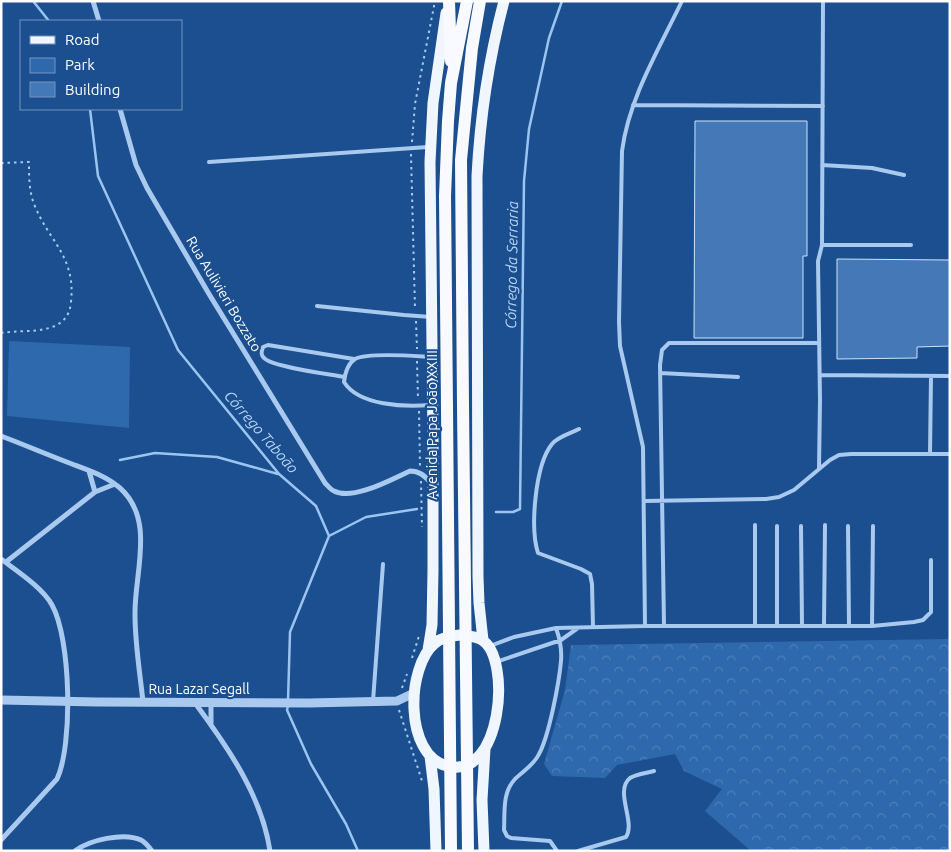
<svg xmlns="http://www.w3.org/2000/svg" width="951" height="852" viewBox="0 0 951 852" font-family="Ubuntu,sans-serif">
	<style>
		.green { fill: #2e69ad }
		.forest { fill: url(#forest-crowns) }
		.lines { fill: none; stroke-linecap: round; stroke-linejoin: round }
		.stream { stroke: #9cc4f0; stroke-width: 2.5 }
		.building { fill: #4478b7; stroke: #cfe3fa }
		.path { stroke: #a9c9ee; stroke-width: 2; stroke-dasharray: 2.5 4; stroke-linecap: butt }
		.service { stroke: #a9c9ee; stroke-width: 4 }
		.minor { stroke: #a9c9ee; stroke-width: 5 }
		.tertiary { stroke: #a9c9ee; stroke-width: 9 }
		.primary { stroke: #f0f6ff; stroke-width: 11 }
		.trunk { stroke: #f8faff; stroke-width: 12 }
		.trunk-bridge { stroke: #f8faff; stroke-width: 12 }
		.labels { text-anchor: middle; stroke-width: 4.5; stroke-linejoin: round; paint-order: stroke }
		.street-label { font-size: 14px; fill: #fff; stroke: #1b4f8f }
		.water-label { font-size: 15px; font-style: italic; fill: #b5d3f5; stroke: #1b4f8f }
	</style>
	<defs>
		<pattern id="forest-crowns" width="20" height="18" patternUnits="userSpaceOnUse" patternTransform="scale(1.25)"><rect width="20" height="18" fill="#2e69ad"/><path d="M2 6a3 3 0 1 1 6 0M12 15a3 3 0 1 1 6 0" fill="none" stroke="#4d80b9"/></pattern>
	</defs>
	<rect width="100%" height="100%" fill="#1b4f8f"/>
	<path class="green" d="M9,341L130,347L129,428L7,416Z"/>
	<path class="forest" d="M950,639V851H751L705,811L722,789L684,771L675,754L617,765L605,778L552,776L544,764L565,690L571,645Z"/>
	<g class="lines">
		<path class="stream" d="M33,1L49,21
			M90,109L98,176L178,350L279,474L316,506L329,536L290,632L288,701
			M120,460L155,453L217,457L278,474
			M496,512H513L520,509L524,181L529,129L549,38L562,1
			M329,536L366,517L417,509
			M288,706L287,710L311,764L346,824L358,851"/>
	</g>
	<path class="building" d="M695,121H807V256H803V338H694Z
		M837,259L950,260V346L917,347V358L837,359Z"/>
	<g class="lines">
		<path class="path" d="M412,142L415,104L435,1
			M411,154L415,309
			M1,163L29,162C29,176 29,191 34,204C49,242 76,256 71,302C70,314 65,321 55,326C38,333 18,330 1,333
			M416,321L417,349
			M417,361L418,399
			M419,411L420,467
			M421,481L422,527
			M412,658L419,636
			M402,688L407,674
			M399,710L423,784"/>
		<path class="service" d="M633,105L823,106
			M209,162L428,147
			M822,165L872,168L904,175
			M822,245H911
			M317,306L404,315L431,317
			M429,357C413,356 369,352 355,359C347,364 345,374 344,382C359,406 405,407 430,405
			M660,373L738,377
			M820,375L950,376
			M345,377C329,374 272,367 264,358C260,354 262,351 263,347L268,345L354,359
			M579,429C571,433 557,437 552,444C535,465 530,528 538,553L581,569L590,574L592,584L593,627
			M930,454L931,376
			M819,468L820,400L818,261L822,245L823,1
			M644,501L766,499L779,497L794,490L830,460L839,455L851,454H950
			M801,526L802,626
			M848,526L849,626
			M645,626L643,447L620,346L619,322L622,151C629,98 659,49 682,1
			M664,626L660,365L662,350L669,343H819
			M755,626V525
			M777,626V526
			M824,626L825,525
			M872,626L873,526
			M556,628C560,639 562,649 561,661C559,683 549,736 539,754C534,765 523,771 515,779C502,793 505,812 504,830L507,836L511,838L550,841L557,851
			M490,646L514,637L556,628L645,626H872L914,622L923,620L931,612V560
			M496,662L561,640L578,628
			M373,701L383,564
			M578,851L626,837C636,822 614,791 630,778C636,774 647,773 654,771"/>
		<path class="minor" d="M93,1L99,21
			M120,109L136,165L147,188L209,294L325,483C328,486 331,490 334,491C353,501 392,479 410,471C419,471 424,475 431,483
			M1,436C25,445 48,455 72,464C88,470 106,476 120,488C156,520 134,574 135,615C135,644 140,673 143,702
			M89,471L95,492
			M1,559C17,571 43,588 52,605C71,639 73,745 57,779L1,840
			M6,562L95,492L115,484
			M195,703C227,746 262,796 270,851
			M211,724V703
			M75,851C89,840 124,832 141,840C145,842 149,847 152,851"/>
		<path class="tertiary" d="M1,700L97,702L309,703L397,701L414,693"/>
		<path class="primary" d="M460,635C467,636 476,636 482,640C512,658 502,781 447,766C404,755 406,667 435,643C443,637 451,636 460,635Z
			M483,640L479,603L478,577L477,176C480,118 489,58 504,1
			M428,650L432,625L433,571V439L430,162L433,103L446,13
			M430,756L434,789L436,851
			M484,851L482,800L485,749"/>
		<path class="trunk" d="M449,1L451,61
			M463,406L461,160L472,48L480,1
			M447,407L445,196L448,121L451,83L467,1"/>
		<path class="trunk-bridge" d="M463,406L468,851
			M447,407L451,851"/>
	</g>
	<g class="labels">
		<g class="street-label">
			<text transform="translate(224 294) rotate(59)" y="5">Rua Aulivieri Bozzato</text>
			<text transform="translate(432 425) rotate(-90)" y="5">Avenida Papa João XXIII</text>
			<text x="199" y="694">Rua Lazar Segall</text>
		</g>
		<g class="water-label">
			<text transform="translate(512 265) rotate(-89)" y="5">Córrego da Serraria</text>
			<text transform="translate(261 432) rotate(49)" y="5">Córrego Taboão</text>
		</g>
	</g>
	<rect width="951" height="852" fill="none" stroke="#ffffff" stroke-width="5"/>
	<rect x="20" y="20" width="162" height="90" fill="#1b4f8f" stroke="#7695bc"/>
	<rect x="30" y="36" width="25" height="8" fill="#f0f6ff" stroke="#7695bc"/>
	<text x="65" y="45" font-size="15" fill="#ffffff">Road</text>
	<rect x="30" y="58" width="25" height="15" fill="#2e69ad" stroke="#7695bc"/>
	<text x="65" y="70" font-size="15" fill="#ffffff">Park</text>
	<rect x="30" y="82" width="25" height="15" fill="#4478b7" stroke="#7695bc"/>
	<text x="65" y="95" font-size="15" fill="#ffffff">Building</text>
</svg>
